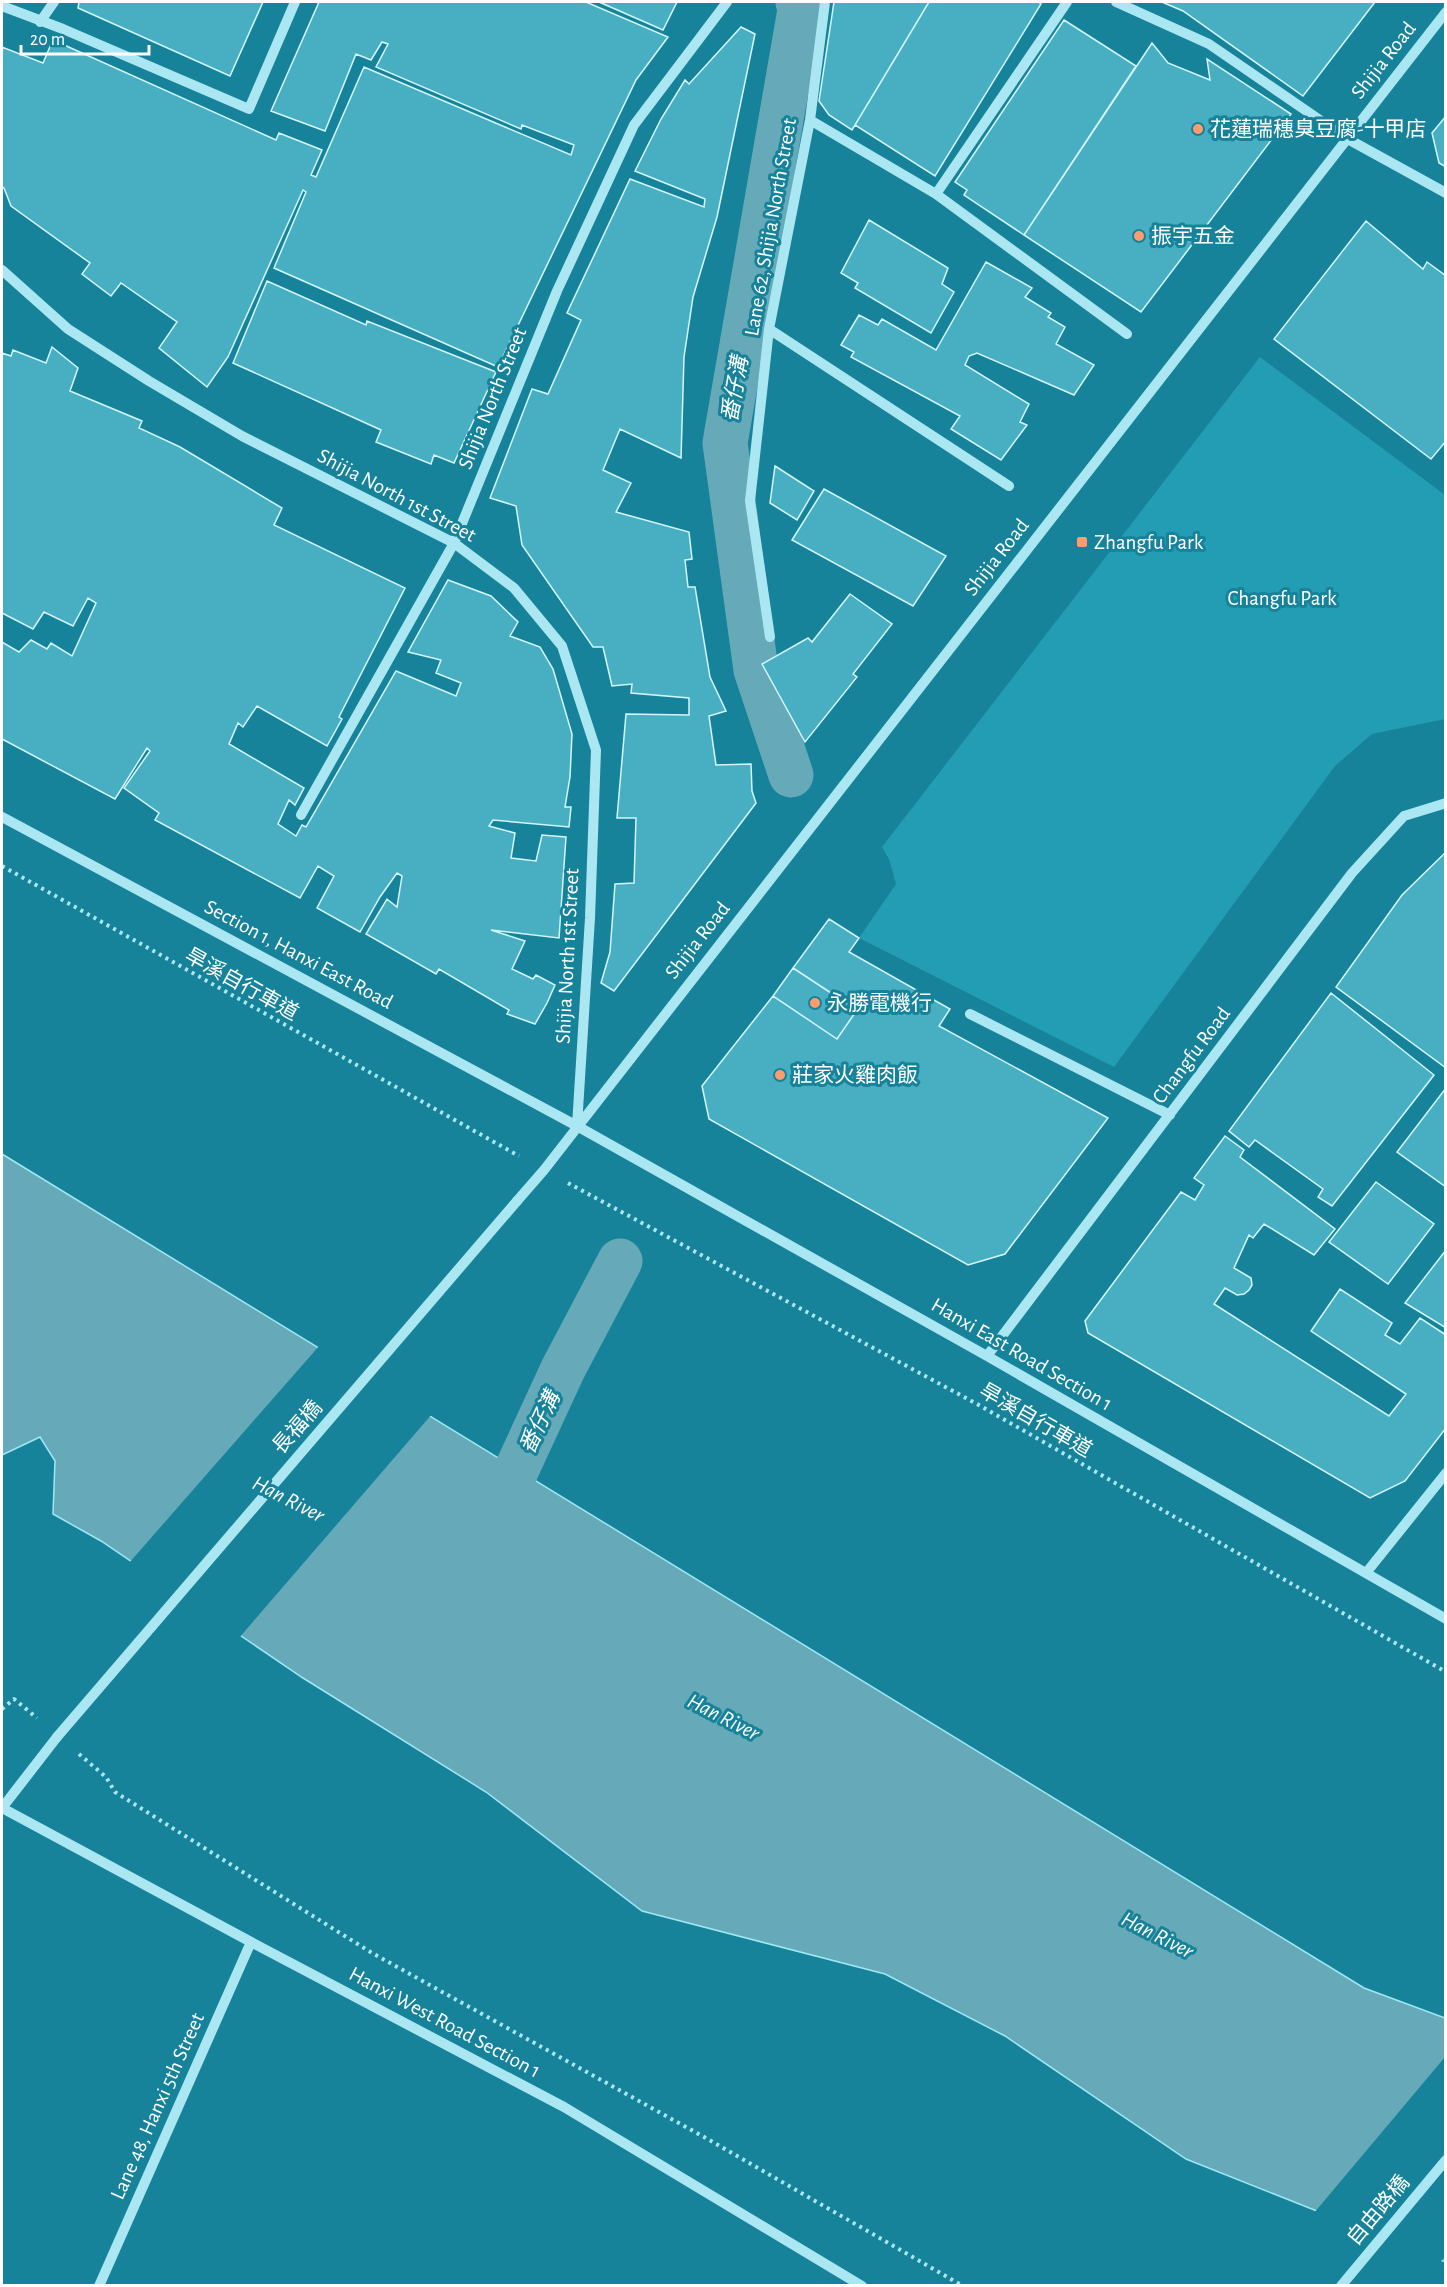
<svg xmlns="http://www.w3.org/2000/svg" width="1447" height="2287" viewBox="0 0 1447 2287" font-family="'Alegreya Sans','Noto Sans TC',sans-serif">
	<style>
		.green { fill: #239db4 }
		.water { fill: #66aab9; stroke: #9ee8f4; stroke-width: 1.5 }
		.pier { fill: #17839a }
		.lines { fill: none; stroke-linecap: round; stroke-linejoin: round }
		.canal { stroke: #66aab9; stroke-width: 45 }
		.building { fill: #48afc3; stroke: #d3f6fc; stroke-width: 1.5 }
		.path { stroke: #abe7f2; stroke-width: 4; stroke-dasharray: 3 4.5; stroke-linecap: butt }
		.minor { stroke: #abe7f2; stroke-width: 10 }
		.minor-bridge { stroke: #abe7f2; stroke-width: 10 }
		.poi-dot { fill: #ff9c6c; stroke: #17839a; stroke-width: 2 }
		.labels { text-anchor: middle; stroke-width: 6; stroke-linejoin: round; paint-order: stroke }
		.street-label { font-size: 21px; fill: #fff; stroke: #17839a }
		.poi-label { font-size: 21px; fill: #fff; stroke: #17839a; text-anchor: start }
		.park-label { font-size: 21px; fill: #fff; stroke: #17839a }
		.water-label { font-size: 22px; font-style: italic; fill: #fff; stroke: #17839a }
	</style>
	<rect width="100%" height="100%" fill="#17839a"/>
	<path class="green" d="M1260,357L1445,495V719L1372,734L1335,766L1114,1067L859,938L896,884L889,859L882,847Z"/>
	<path class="water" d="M2,1154L1364,1988L1445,2018V2262L1186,2159L1005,2036L885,1974L642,1911L486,1792L303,1678L101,1541L53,1514L55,1461L40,1437L2,1455Z"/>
	<path class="pier" d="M320,1345L432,1414L239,1638L129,1563Z
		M1445,2057L1446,2256L1439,2263L1314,2213Z"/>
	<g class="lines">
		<path class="canal" d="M791,775L756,670L725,443L801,4L798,2
			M491,1525L563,1369L620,1261"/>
	</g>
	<path class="building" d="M79,2H263L230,76L78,8Z
		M319,2H586L668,37L636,80L498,367L274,268L306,192L303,190L228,357L207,387L159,348L177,322L121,283L111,296L82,274L90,263L11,206L4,188L2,187V47L43,63L52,42L62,44L276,140L279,133L322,150L311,175L316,177L364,67L571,155L574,145L522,125L521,129L376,67L388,44L382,42L371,60L356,54L325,131L271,111Z
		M599,2H677L663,30Z
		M834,2H929L852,130L829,115L819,101Z
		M929,2H1038L1041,4L935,176L855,125Z
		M1162,2H1375L1303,96L1183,11Z
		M1064,20L1136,66L1024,235L964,195L967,190L955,182Z
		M741,27L755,34L717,217L693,297L684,357L681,458L620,429L603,470L631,483L616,512L689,532L692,559L685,560L688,587H695L710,677L726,711L709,716L716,765L751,764L752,791L756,803L614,991L601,983L610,952L615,884L634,883L636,818H617L626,714L689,715V698L631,693L632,684L612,686L603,647H593L522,545L516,506L490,498L532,389L548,394L581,320L567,313L630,179L704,207L705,199L635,171L661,119L685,80L689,84Z
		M1152,43L1168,63L1210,80L1207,59L1291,114L1141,312L1024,235Z
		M1446,116V167L1439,163L1432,133Z
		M869,220L948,268L942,284L954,292L931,333L855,288L858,283L841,273Z
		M1366,221L1423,269L1427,262L1446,276V441L1431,459L1274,339Z
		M986,262L1032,288L1025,297L1051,313L1048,317L1065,327L1056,344L1094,365L1074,395L977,353L969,356L965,365L1029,404L1020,422L1027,425L1001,460L951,429L960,416L851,357L854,352L841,345L859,315L878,325L882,319L936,350Z
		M267,281L366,325L367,321L496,372L454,463L434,455L431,464L376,442L381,430L233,363Z
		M52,347L78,368L70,391L142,421L139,428L180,447L282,508L274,525L405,588L339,717L342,719L327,746L257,706L243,727L238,723L229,744L304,788L295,805L289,800L278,824L296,836L302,825L306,827L396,671L456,696L461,683L436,673L441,660L408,652L448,580L491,596L518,622L510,636L540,647L553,669L572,734L570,777L565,807H571L569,827L493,820L489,826L515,833L511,858L536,861L542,835L566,837L559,938L491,930L525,941L512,969L533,979L536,975L555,985L547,1003L535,1024L507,1014L509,1010L439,969L436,974L366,934L387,899L397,907L402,876L397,873L380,897L360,932L317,908L334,876L318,866L300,898L155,820L159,813L124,788L150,751L147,748L115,799L2,739V642L19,652L31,640L47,649L51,643L72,656L96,603L88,598L73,626L44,612L33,629L2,613V353L11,356L13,350L46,363Z
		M775,466L814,491L797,520L770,503Z
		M824,489L946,556L913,606L792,540Z
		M850,594L892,624L853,674L857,677L805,742L762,664L808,638L812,642Z
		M1446,852V1068L1336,987L1402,895Z
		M829,919L859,938L849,952L950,1009L939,1026L1108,1118L1005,1254L968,1265L709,1119L702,1086L773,996L837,1039L857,1010L793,968Z
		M793,968L857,1010L837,1039L773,996Z
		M1331,993L1434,1075L1332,1206L1318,1197L1323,1189L1255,1140L1249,1147L1229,1131Z
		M1446,1088V1187L1397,1152Z
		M1225,1136L1244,1150L1240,1157L1335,1229L1314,1255L1264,1224L1253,1238L1249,1235L1234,1268L1251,1278L1252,1285L1249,1290L1244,1294L1237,1295L1225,1288L1214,1304L1389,1416L1406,1394L1311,1331L1340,1289L1392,1323L1385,1335L1400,1344L1420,1318L1446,1335V1428L1405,1481L1370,1498L1088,1333L1085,1321L1181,1192L1195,1200L1204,1185L1194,1178Z
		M1376,1182L1434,1224L1388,1284L1329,1242Z
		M1446,1250V1328L1405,1303Z"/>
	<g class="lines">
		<path class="path" d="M2,866L519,1156
			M568,1183L977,1404L1446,1672
			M2,1709L14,1699L37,1718
			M79,1754L106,1777L115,1792L372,1953L704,2137L963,2286"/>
		<path class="minor" d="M1116,2L1209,44L1346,138L1446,193
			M2,6L63,29L249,109L295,2
			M40,22L54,2
			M810,120L936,194L1127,334
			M936,194L1067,2
			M2,270L68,329L149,381L242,436L454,543L514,588L562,646L596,750L590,918L577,1126
			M769,329L1009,486
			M770,637L750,501L769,329L810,120L825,2
			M301,815L454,543L557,291L634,125L727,2
			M2,817L577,1126L987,1356L1446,1619
			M970,1014L1170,1115
			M517,1201L544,1170L1446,12
			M987,1356L1352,873L1404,816L1446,803
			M1366,1573L1446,1473
			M2,1808L251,1942L564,2107L862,2286
			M2,1808L57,1737
			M99,2286L251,1942
			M1341,2286L1446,2160"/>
		<path class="minor-bridge" d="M57,1737L517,1201"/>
	</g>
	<g class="poi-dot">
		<circle cx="1198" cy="129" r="6"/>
		<circle cx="1139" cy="236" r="6"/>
		<rect x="1076" y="536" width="12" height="12" rx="3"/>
		<circle cx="815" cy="1003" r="6"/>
		<circle cx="780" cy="1075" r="6"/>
	</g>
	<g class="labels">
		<g class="street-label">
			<text transform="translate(1383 60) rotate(-52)" y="7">Shijia Road</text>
			<text transform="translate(770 227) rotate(-80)" y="7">Lane 62, Shijia North Street</text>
			<text transform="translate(492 398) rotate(-68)" y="7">Shijia North Street</text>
			<text transform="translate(397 495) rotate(28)" y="7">Shijia North 1st Street</text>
			<text transform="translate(996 557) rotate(-52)" y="7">Shijia Road</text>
			<text transform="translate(697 940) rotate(-52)" y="7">Shijia Road</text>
			<text transform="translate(299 954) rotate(28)" y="7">Section 1, Hanxi East Road</text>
			<text transform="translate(567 956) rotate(-87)" y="7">Shijia North 1st Street</text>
			<text transform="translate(242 984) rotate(29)" y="7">旱溪自行車道</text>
			<text transform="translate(1191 1055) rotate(-53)" y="7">Changfu Road</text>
			<text transform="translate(1022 1354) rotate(30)" y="7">Hanxi East Road Section 1</text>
			<text transform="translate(1036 1420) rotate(30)" y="7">旱溪自行車道</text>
			<text transform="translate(297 1427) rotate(-49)" y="7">長福橋</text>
			<text transform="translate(445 2022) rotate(28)" y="7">Hanxi West Road Section 1</text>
			<text transform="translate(157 2106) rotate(-66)" y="7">Lane 48, Hanxi 5th Street</text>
			<text transform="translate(1378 2210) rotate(-50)" y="7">自由路橋</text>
		</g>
		<g class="poi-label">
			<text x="1210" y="136">花蓮瑞穗臭豆腐-十甲店</text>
			<text x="1151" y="243">振宇五金</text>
			<text x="1094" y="549">Zhangfu Park</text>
			<text x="827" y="1010">永勝電機行</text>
			<text x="792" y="1082">莊家火雞肉飯</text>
		</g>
		<g class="park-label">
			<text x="1282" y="605">Changfu Park</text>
		</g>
		<g class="water-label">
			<text transform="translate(734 389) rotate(-80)" y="8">番仔溝</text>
			<text transform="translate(539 1422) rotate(-65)" y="8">番仔溝</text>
			<text transform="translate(289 1498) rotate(27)" y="8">Han River</text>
			<text transform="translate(724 1716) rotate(27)" y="8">Han River</text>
			<text transform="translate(1158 1934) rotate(27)" y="8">Han River</text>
		</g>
	</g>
	<rect width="1447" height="2287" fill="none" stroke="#ffffff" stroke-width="6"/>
	<path d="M21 45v9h128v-9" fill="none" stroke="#ffffff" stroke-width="3"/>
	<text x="30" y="45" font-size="18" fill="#ffffff" stroke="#17839a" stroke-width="4.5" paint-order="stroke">20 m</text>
</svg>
